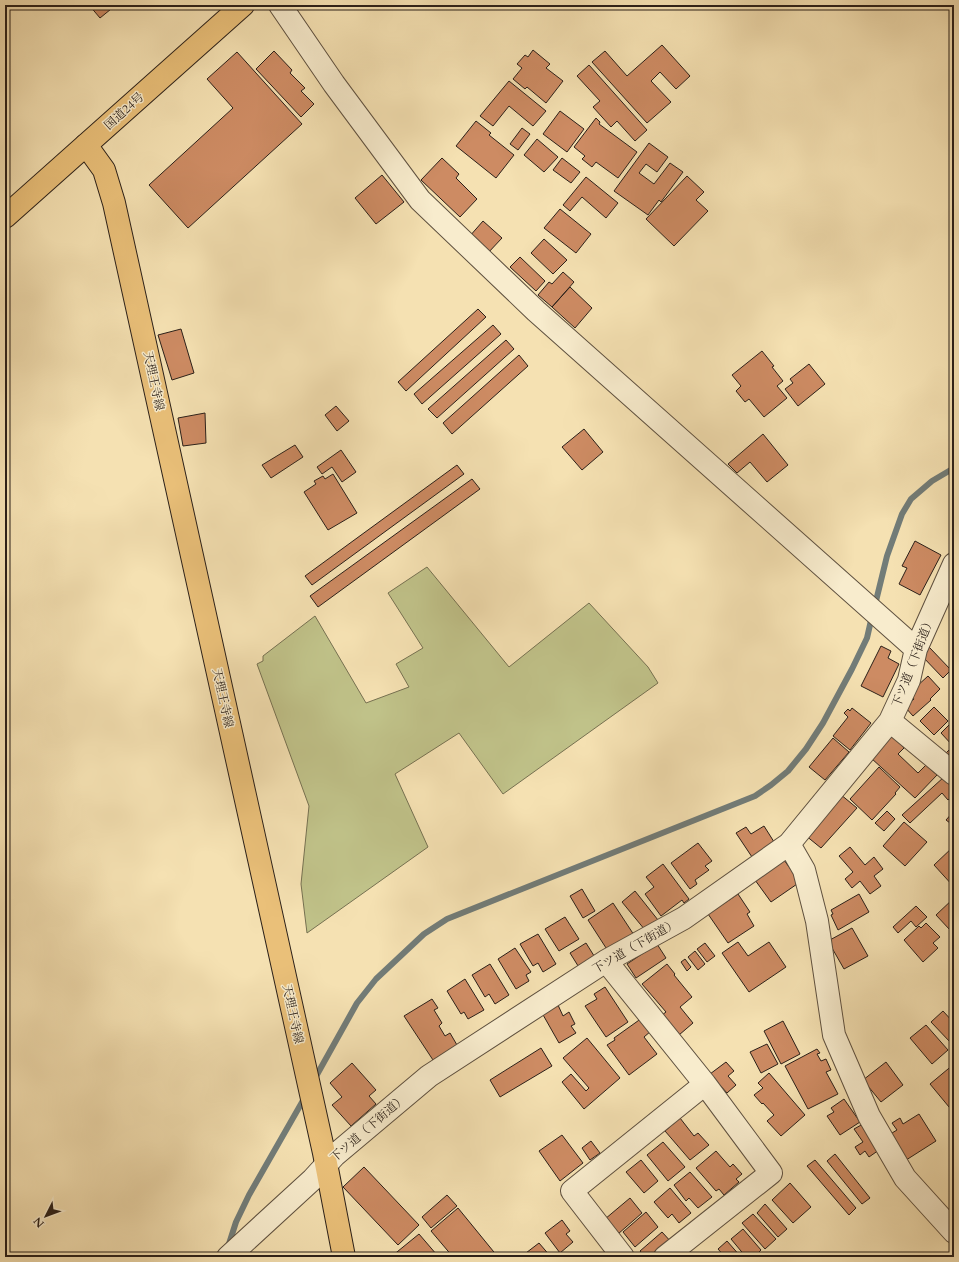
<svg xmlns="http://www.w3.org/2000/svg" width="959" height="1262" viewBox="0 0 959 1262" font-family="Cardo,'Noto Serif JP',serif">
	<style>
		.green { fill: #c0c289; stroke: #767151 }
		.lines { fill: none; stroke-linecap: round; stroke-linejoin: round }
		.stream { stroke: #727c78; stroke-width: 6 }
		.building { fill: #cd8b63; stroke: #2b2019 }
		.street-casing { stroke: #5e503f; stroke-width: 24 }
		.primary-casing { stroke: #2b2019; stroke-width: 24 }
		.highway-casing { stroke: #2b2019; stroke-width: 24 }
		.street { stroke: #f8eccd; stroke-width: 22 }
		.primary { stroke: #eac079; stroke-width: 22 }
		.highway { stroke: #eac079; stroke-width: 22 }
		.labels { text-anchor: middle; stroke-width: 3; stroke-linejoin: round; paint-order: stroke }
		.street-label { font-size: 12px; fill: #2b2019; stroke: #f8eccd }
	</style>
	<rect width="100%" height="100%" fill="#f5e1b2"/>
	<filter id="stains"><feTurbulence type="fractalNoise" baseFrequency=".005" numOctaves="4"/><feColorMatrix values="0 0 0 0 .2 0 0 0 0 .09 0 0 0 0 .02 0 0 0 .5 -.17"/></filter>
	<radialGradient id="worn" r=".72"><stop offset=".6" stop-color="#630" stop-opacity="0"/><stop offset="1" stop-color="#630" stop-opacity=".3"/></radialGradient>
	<path class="green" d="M427,567L509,667L589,603L648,667L658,683L503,794L459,733L395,774L428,847L307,933L301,884L309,806L257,664L263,661V656L315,616L366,703L409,687L396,664L423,648L388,593Z"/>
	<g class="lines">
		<path class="stream" d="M875,605L887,556L902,514L911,499L932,481L954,468
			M314,1080L357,1003L376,979L424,934L447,919L755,796L771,785L788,771L806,749L823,723L852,669L867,638L872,616
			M228,1247L236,1222L249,1195L305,1097"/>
	</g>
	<path class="building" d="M89,5H116L100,18Z
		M662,45L690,76L676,89L660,72L651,81L671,102L647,123L592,62L605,51L627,76Z
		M533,50L550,64L546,68L563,81L546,103L527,87L525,89L513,79L522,68L517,64L525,55L528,57Z
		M274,51L292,70L290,73L305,88L301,91L314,104L301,117L256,69Z
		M237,52L302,124L188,228L149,185L233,108L207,79Z
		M589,65L647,130L635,141L617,121L611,127L593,107L600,101L577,76Z
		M509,81L546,111L533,126L509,106L493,126L480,116Z
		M560,111L584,129L567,152L543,134Z
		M596,118L600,122L599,124L637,152L618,178L596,162L592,167L582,159L585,156L574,147Z
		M476,121L491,133L489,135L514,155L496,178L456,146Z
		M522,128L530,134L518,150L510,144Z
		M537,139L558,157L544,172L524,155Z
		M649,143L668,157L657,172L646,164L639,173L654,184L670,163L683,172L661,202L659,200L648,215L614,191Z
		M442,158L459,174L456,178L477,199L460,217L421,180Z
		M562,158L580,172L571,183L553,170Z
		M382,175L404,202L376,224L355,198Z
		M687,176L704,192L696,200L708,211L674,246L646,219Z
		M586,177L618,203L606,218L582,197L570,211L563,205Z
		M560,209L591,234L576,253L544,228Z
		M483,221L502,238L487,254L469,237Z
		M544,239L567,260L553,274L531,253Z
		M520,257L545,281L536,291L510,267Z
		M563,272L574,282L552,307L538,295L549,282L552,284Z
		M570,287L592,308L575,328L552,307Z
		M478,309L486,317L406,391L398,382Z
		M493,325L501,334L422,404L414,394Z
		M181,329L194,373L172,380L158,335Z
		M506,340L514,349L437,418L428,409Z
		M762,351L774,366L772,367L783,381L777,386L787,398L764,417L749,399L745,402L736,391L741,386L732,375Z
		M519,355L528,366L452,434L443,423Z
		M809,364L825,384L798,406L785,389L793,383L790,379Z
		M336,406L349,421L337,431L325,415Z
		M205,413L206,443L183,446L178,418Z
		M584,429L603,452L582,470L562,447Z
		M763,434L788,465L767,482L750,462L737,473L728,464Z
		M295,445L303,457L271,478L262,465Z
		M341,450L356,472L342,482L332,467L322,474L317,467Z
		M457,465L464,474L312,585L305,576Z
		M333,474L357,513L328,530L304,492L316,484L314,481L323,476L325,479Z
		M472,479L480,489L318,607L310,596Z
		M915,541L941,555L920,595L899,584L907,568L902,566Z
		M881,646L891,651L888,658L899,664L883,697L861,686Z
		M929,647L951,670L943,678L921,655Z
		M928,676L940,689L930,699L931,700L913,716L905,707L914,699L908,692L916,687Z
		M934,707L948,721L934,735L920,721Z
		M852,708L871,723L850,750L833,736L848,717L844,713L848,709L850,711Z
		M954,720V768L943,756L953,746L941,733Z
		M892,736L904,748L898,754L918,773L926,765L937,775L915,798L871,758Z
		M833,738L849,752L825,780L809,767Z
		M879,767L900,787L895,793L896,794L872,820L850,799Z
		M944,777L954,788V795L948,800L942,793L910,823L902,815Z
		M840,794L857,808L821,848L805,835Z
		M887,811L895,819L884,831L875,823Z
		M954,811V826L946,820Z
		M904,822L927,842L905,866L883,846Z
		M764,826L776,845L754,860L736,833L746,827L751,834Z
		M698,843L712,861L705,866L709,870L695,880L697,884L690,889L671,863Z
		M954,846V887L934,865Z
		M850,847L865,865L874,857L883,869L874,876L881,886L870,894L860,881L852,888L845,879L853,872L839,856Z
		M784,860L800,882L771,902L755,880Z
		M663,864L689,899L684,903L682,900L661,916L645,894L654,887L646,877Z
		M582,889L595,911L583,918L570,896Z
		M635,891L658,920L645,930L622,902Z
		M738,894L750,912L747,914L754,926L728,943L708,914Z
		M859,894L869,912L838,930L831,915L833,914L831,910Z
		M954,898V926L950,930L936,915Z
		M613,903L634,935L608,951L588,920Z
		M916,906L927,917L916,927L911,921L898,933L893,927Z
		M565,917L579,939L559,951L545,929Z
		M926,923L940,937L933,943L938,948L923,962L904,940L919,926L921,928Z
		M852,928L868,956L844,969L828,941Z
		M538,934L556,964L543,972L538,963L533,966L520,944Z
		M738,942L748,956L769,942L786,967L749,992L722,953Z
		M586,943L596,959L580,969L570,953Z
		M705,943L715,956L707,962L697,949Z
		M657,944L666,958L636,978L627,964Z
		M515,948L531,972L526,975L529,981L516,989L498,959Z
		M695,951L705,964L698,970L688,957Z
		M685,959L691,967L687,971L681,962Z
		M490,964L509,995L495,1004L489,994L485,997L472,975Z
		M667,964L675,974L674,975L692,997L680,1007L693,1023L679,1035L662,1015L666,1012L642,984Z
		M465,979L484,1010L468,1019L464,1012L461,1014L447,991Z
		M605,987L628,1022L606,1037L585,1006L597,999L594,994Z
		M954,992V1001L949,996Z
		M432,999L438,1008L434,1010L442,1023L439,1026L445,1036L450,1033L457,1045L433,1060L404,1016Z
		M558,1005L563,1016L569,1012L575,1024L571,1026L576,1033L559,1043L542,1013Z
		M943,1011L954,1023V1040L951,1043L931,1022Z
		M642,1018L651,1031L644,1037L657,1054L629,1075L607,1045L615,1040L614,1038Z
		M783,1021L800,1054L781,1064L764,1031Z
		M926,1025L948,1050L932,1064L910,1038Z
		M587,1038L620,1078L584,1109L562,1082L571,1074L586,1091L589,1088L563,1058Z
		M767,1044L778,1064L761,1073L750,1052Z
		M541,1048L552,1066L500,1097L490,1080Z
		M817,1049L820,1053L817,1054L821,1061L826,1059L831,1070L826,1072L838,1094L808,1109L785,1066Z
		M726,1062L734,1071L728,1076L736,1085L727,1093L710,1074Z
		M886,1062L903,1085L881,1102L863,1080Z
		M352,1063L376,1090L369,1096L376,1104L351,1126L332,1105L342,1097L330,1083Z
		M954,1064V1122L950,1116L954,1113L930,1084Z
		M769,1073L805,1115L781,1136L767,1121L774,1115L763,1103L762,1104L754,1095L763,1088L758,1083Z
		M844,1099L860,1122L840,1135L827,1116L834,1112L831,1108Z
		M919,1114L936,1141L903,1162L887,1136L897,1130L892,1123L900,1118L903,1124Z
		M680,1118L694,1136L698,1133L709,1145L690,1160L665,1131Z
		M863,1124L879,1150L869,1157L865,1151L860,1155L855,1147L863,1142L854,1129Z
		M562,1135L583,1163L560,1181L539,1151Z
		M591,1141L600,1153L590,1160L582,1148Z
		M663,1142L685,1167L668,1181L647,1155Z
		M716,1151L730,1167L733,1164L742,1174L736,1179L739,1182L724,1195L719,1189L716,1191L696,1168Z
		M835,1154L870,1198L862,1204L827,1161Z
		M641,1160L658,1181L644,1193L626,1172Z
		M815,1160L856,1208L849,1215L807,1166Z
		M364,1167L419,1225L398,1245L343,1187Z
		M690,1172L712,1197L698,1208L689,1198L686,1201L674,1185Z
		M790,1183L811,1207L793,1223L772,1200Z
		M670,1188L691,1213L679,1223L672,1214L668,1218L654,1202Z
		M447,1195L457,1206L431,1228L422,1217Z
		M630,1198L642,1213L618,1234L605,1219Z
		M765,1204L787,1229L778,1237L757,1213Z
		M458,1208L498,1257H453L431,1231Z
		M646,1212L658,1227L635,1247L623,1232Z
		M753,1214L776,1239L765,1249L742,1223Z
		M562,1220L570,1231L566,1234L573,1242L560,1253L545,1233Z
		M743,1229L761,1250L754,1257H746L731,1239Z
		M662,1232L673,1244L657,1257H645L640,1251Z
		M419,1234L437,1255L434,1257H393L392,1256Z
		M727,1241L741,1257H725L718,1249Z
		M539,1243L551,1257H523L522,1256Z
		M708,1253L712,1257H703Z"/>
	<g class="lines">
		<defs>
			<path id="street" d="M280,5L334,84L420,200L536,311L916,649
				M890,721L954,774
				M789,844L804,870L817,921L834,1035L869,1116L905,1178L954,1232
				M606,961L705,1084L771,1173L665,1257
				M228,1257L313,1179L335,1155L429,1076L606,961L684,918L789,844L890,721L909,680L916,649L954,564
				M623,1257L572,1191L705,1084"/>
			<path id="primary" d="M86,145L104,170L114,203L324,1153L344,1257"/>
			<path id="highway" d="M5,217L243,5"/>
		</defs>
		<use href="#street" class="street-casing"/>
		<use href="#primary" class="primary-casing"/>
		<use href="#highway" class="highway-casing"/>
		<use href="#street" class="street"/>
		<use href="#primary" class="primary"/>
		<use href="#highway" class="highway"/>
	</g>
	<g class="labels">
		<g class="street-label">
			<text transform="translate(124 111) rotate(-42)" y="4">国道24号</text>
			<text transform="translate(154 381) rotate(78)" y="4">天理王寺線</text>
			<text transform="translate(913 662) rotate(-69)" y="4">下ツ道（下街道）</text>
			<text transform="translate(223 698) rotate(78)" y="4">天理王寺線</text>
			<text transform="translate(635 946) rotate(-30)" y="4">下ツ道（下街道）</text>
			<text transform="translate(293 1014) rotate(78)" y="4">天理王寺線</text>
			<text transform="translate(368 1128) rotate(-41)" y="4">下ツ道（下街道）</text>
		</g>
	</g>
	<rect width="959" height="1262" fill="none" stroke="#f5e1b2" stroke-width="20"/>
	<rect x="6" y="6" width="947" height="1250" fill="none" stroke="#2b2019" stroke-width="2"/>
	<rect x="10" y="10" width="939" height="1242" fill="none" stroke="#2b2019"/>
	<g transform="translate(46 1216) rotate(228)" stroke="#f8eccd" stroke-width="3" paint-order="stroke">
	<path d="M0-3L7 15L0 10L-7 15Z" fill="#2b2019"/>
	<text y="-6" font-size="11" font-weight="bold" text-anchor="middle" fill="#2b2019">N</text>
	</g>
	<rect width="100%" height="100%" filter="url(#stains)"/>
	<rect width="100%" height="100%" fill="url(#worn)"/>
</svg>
